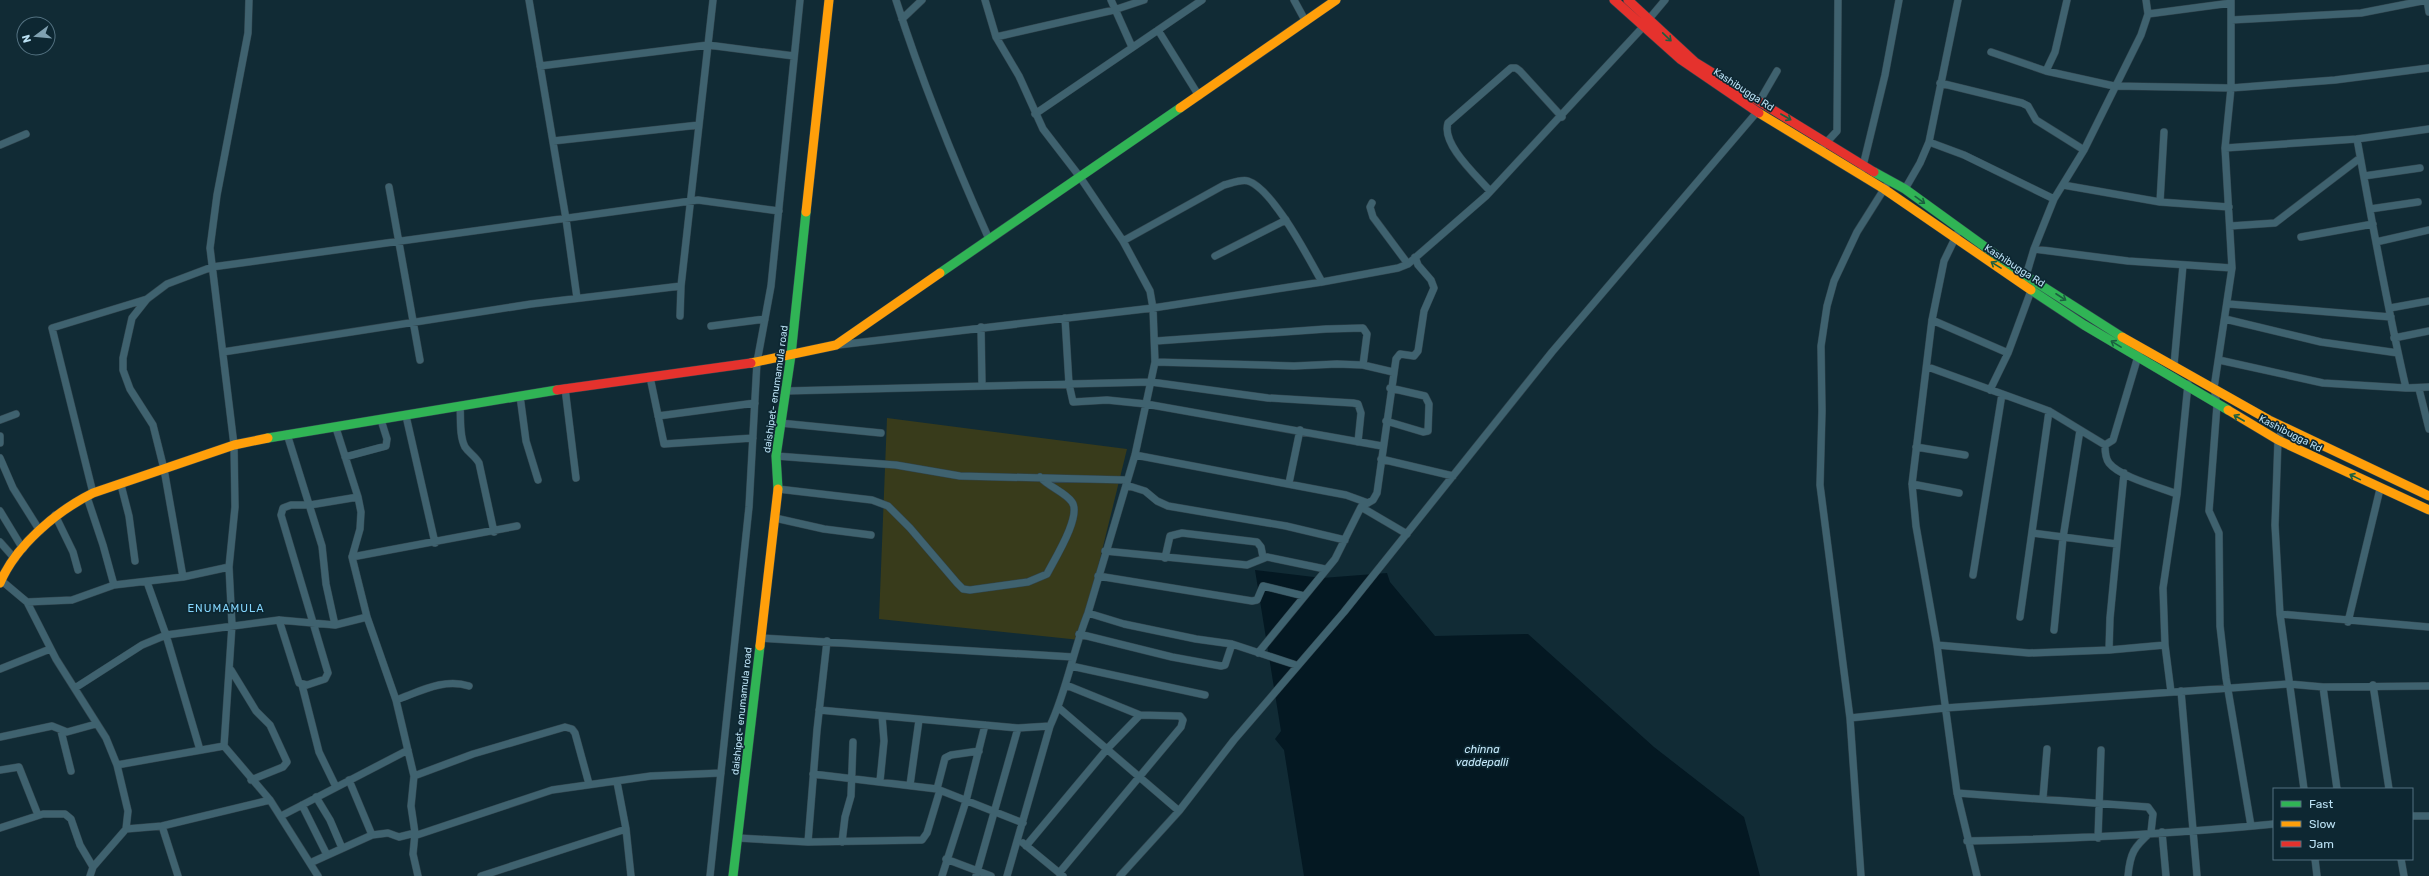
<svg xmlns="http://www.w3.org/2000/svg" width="2429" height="876" viewBox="0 0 2429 876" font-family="Rubik,sans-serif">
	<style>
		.green { fill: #383b1b }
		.water { fill: #041822 }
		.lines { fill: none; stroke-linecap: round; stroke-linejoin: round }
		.street-casing { stroke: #31454e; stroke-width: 8 }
		.fast-casing { stroke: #31454e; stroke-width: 10 }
		.slow-casing { stroke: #31454e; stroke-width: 10 }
		.jam-casing { stroke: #31454e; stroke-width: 10 }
		.street { stroke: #3f626f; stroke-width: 7 }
		.fast { stroke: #30b455; stroke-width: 9 }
		.slow { stroke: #ff9f0a; stroke-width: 9 }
		.jam { stroke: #e5322d; stroke-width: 9 }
		.oneway { stroke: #1b5f40 }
		.labels { text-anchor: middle; stroke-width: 3.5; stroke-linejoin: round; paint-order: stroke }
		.street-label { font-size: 10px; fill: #bbe1f4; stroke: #0d2732 }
		.neighbourhood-label { font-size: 11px; letter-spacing: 1px; fill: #85d6fd; stroke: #0d2732 }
		.water-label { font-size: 11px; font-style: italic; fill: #c7ebfd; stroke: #0d2732 }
	</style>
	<rect width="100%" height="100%" fill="#112b35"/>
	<path class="green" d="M887,418L1127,449L1080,640L879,619Z"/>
	<path class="water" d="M1255,570L1322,578L1387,573L1390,582L1435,636L1528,634L1654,747L1744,817L1760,876H1304L1284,750L1275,739L1281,731Z"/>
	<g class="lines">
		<defs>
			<path id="street" d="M249,0L248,33L217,195L210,248L234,445L235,507L229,567L232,625L224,746L270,800L318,876
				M529,0L566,219L577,298
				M896,0C922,82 954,161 989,239
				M985,0L996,37L1114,10L1144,0
				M1111,0L1132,47
				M1294,0L1306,22
				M2231,0V88L2225,148L2232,268L2214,388L2217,405L2209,511L2219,533L2220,626L2226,678L2251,826
				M2427,0L2429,12
				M2148,14L2231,3
				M902,19L922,0
				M1649,19L1665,0
				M2231,20L2361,13L2427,0
				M1158,30L1199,96
				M996,37L1019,76L1043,129L1080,177L1123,241L1150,291L1153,308L1155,362L1135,455L1088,613C1073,650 1067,690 1050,726L1007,876
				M1991,52L2046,71L2114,86L2231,88L2335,80L2429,68
				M540,66L708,45L794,56
				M2046,71L2055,52L2067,0
				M1940,83L2022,103L2028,106L2036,120L2084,150
				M1759,102L1777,71
				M1035,114L1202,0
				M2357,139C2372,223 2387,306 2406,388
				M553,141L699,125
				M1929,142L1964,155L2054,199
				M0,145L26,134
				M1824,145L1837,131L1838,0
				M2225,148L2357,139L2429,129
				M1862,170L1885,75L1899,0
				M2364,176L2420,168
				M2063,185L2160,202L2229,207
				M389,187L420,360
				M1905,189L1920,163L1929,142L1958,0
				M1490,191C1477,176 1441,144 1448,123L1511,68H1516L1520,71L1562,117
				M2160,202L2164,132
				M1372,203L1370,207L1373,217L1408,264
				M2370,209L2418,202
				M2230,226L2275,223L2360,158
				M1960,228L1944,261L1932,320L1912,484L1916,526L1937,645L1957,793L1977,876
				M2301,237L2373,224
				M1123,241L1224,185C1232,183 1241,179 1248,181C1273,189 1309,259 1322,282
				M2376,242L2429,230
				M2034,249L2128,261L2232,268
				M1215,256L1286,220
				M2025,279L2034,249L2054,199L2084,150L2141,35L2148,14L2146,0
				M2229,304L2391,317
				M2390,308L2429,301
				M680,316L681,286L713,0
				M1065,318L1069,384L1073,402L1107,400L1146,404L1382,446
				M2225,319L2321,342L2398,353
				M1932,320L2008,353
				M711,326L765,319
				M981,327L982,385
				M2394,338L2429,331
				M1156,341L1326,329L1363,328L1367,334L1363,365
				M838,345L1153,308L1322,282L1398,268L1408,264L1486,196L1643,27
				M223,352L531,304L681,286
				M2219,360L2323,383L2406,388L2429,387
				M1155,362L1294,366L1337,364L1363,365L1393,372
				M2174,365L2183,265
				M1928,367L2049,411L2105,445C2105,451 2105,458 2109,463C2120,477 2159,487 2177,494
				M650,377L664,444L753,438
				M565,388L576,478
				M2419,389L2429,429
				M1990,390L2008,353L2032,288
				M785,391L1151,382L1268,398L1353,403L1358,404L1361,413L1358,442
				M520,396L526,441L538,480
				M460,406C461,418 459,436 465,447C469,453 475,456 479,463L494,532
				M406,416L435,543
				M658,416L755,403
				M0,420L16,414
				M1386,421L1423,432L1428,431L1429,404L1425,396L1390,388
				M780,423L881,433
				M336,428L358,497L361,512L360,529L352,557L367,617L396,700L414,776L411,806L415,833L413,854L418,876
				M2283,428L2278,440L2275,525L2280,614L2304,789
				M287,434L322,546L326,584L335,625
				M0,436V443
				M2105,445L2113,440L2139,353
				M1916,447L1965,455
				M1135,455L1346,495L1368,503
				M776,456L896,465L960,476L1127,480
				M345,457L386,446L387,439L381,420
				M0,458L13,488L40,531
				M1381,459L1453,476
				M1289,483L1300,430
				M1912,484L1959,493
				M121,485L129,516L135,561
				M1126,485L1145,491L1157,501L1168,506L1286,526L1345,540
				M778,489L872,500L888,506L910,528L957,583L963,589L970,590L1028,582L1047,574C1054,560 1082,516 1072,502C1065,492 1049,487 1040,477
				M93,493L52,328L147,299
				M87,497L103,545L114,585
				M1361,507L1407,534
				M0,511L23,549
				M55,515L73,552L78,570
				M775,518L824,529L871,535
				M2032,533L2117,544
				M0,542L15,559
				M1105,551L1247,565L1267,557L1325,569
				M352,557L517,526
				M1165,558L1170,536L1182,533L1257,542L1261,547L1263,557
				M1973,575L2002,394
				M1098,576L1252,601L1257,600L1263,586L1304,596
				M183,577L164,469L153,425L130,389L123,370V358L132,318L147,299L167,284L212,267L698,200L779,211
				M2,581L27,602L72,600L114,585L183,577L229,567
				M147,582L166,635L200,750
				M27,602L56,659L106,738L117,765L128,811L126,829L93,867L90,876
				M1088,613L1124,624L1196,639L1232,644L1296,665
				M2280,614L2429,627
				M2020,617L2049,411
				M279,620L299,683L307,685L325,679L328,673L281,515L283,508L291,505H310L358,497
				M2348,622L2380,489
				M2054,630L2063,538L2080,430
				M1079,634L1172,657L1221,666L1225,665L1232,644
				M760,638L1073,657
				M1937,645L2029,653L2109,650L2165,645
				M2109,650L2110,618L2124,473
				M1258,653L1335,559L1361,507L1373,500L1377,493L1396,359L1400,354L1414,356L1418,351L1424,311L1434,288L1431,280L1418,265L1415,257
				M1071,666L1205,695
				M0,669L50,649
				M231,670L256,711L270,725L287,762L283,767L251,780
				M302,685L319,752L336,787
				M1066,685L1140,715
				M2373,685L2389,789
				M2323,687L2337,789
				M75,688L142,645L166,635L279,620L335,625L367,617
				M2181,691L2197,876
				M2171,692L2165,645L2163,588L2177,494L2188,384
				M396,700C421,691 444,678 469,686
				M1059,708L1179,811
				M819,710L1018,728L1050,726
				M1850,718L1945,708L2289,684L2323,687L2429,686
				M61,731L71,771
				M0,737L52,726L67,732L96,724
				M117,765L224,746
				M0,770L19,767L38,815
				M813,774L937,789L1023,823
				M414,776L473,754L565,727L572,729L575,733L589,784
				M349,780L372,835
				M880,781L884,741L882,716
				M617,782L626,829
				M910,785L919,720
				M937,789L945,758L951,755L979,751
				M1957,793L2148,807L2153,814L2151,832C2134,847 2130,853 2128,876
				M316,797L330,820L342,848
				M2043,798L2047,749
				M302,805L327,855
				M281,816L408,750
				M2412,816H2429
				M162,826L178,876
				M0,828L43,814H65L71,819L80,845L93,867
				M126,829L162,826L270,800
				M2162,832L2166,876
				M414,836L552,790L651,776L721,773
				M738,838L808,842L922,840L927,833L940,790
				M2098,838L2101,750
				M1967,841C2070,839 2172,834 2274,824
				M808,842L817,730L827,641
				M842,842L845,817L851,796L853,742
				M1023,843L1063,876
				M1026,846L1107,749L1140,715L1180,716L1183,720L1181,727L1059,873
				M946,859L991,876
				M2315,859L2317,876
				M2401,859L2404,876
				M310,863L372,835L388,833L399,837L415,833
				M481,876L626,829L631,876
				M710,876L749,507L757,362L771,286L800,0
				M942,876L966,801L985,725
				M976,876L1018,728
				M1120,876L1179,811L1234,740L1344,612L1552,352L1757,112
				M1861,876L1850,718L1820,485L1822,411L1821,346L1827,306L1834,281L1857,232L1886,186"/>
			<path id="fast" d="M1874,172L1905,189L2017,270L2122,337
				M940,273L1180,108
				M2031,290L2084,325L2228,410
				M268,438L557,390
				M778,489L776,456L791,355L806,212
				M733,876L760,646"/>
			<path id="slow" d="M1180,108L1336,0
				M1759,113L1884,189L2031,290
				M806,212L829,0
				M2122,337L2269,420L2429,496
				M751,363L836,345L940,273
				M2228,410L2278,440L2429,510
				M0,583C16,545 57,511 93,493L234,445L268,438
				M760,646L778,489"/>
			<path id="jam" d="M1614,0L1680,59L1759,113
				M1628,0L1695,62L1874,172
				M557,390L751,363"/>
		</defs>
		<use href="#street" class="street-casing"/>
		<use href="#fast" class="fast-casing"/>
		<use href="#slow" class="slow-casing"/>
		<use href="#jam" class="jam-casing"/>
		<use href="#street" class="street"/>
		<use href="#fast" class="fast"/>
		<use href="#slow" class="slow"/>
		<use href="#jam" class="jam"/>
	</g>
	<defs><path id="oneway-shaft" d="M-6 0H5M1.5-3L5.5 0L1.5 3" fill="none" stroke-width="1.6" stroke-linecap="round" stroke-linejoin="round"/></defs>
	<g class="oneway">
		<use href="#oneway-shaft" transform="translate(1667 37) rotate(44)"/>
		<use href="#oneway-shaft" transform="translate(1786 117) rotate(30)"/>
		<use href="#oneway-shaft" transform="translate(1920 200) rotate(36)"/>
		<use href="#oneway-shaft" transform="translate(1996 265) rotate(-148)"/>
		<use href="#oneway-shaft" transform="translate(2061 297) rotate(33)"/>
		<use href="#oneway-shaft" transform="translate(2116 344) rotate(-149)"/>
		<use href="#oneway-shaft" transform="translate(2239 418) rotate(-150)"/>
		<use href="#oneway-shaft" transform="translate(2355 477) rotate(-154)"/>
	</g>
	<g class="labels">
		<g class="street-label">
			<text transform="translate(1744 89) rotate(33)" y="4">Kashibugga Rd</text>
			<text transform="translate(2015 265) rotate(33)" y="4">Kashibugga Rd</text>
			<text transform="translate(775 389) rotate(-82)" y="4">daishipet- enumamula road</text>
			<text transform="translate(2291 433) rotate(27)" y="4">Kashibugga Rd</text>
			<text transform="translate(741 711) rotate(-84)" y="4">daishipet- enumamula road</text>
		</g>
		<g class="neighbourhood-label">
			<text x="226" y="612">ENUMAMULA</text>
		</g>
		<g class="water-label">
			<text x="1482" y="753">chinna<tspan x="1482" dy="13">vaddepalli</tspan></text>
		</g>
	</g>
	<rect x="2273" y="788" width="140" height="72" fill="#0d2732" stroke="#537180"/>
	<rect x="2281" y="801" width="20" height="6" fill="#30b455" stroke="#537180"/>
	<text x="2309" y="808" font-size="12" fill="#bbe1f4">Fast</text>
	<rect x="2281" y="821" width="20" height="6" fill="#ff9f0a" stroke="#537180"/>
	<text x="2309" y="828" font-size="12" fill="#bbe1f4">Slow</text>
	<rect x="2281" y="841" width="20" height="6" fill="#e5322d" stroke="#537180"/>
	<text x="2309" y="848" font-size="12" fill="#bbe1f4">Jam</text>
	<g transform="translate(36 36) rotate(254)"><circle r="19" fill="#0d2732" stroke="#537180"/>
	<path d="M0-3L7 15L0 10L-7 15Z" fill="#80a1b1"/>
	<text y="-6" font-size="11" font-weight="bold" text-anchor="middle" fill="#bbe1f4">N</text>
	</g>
</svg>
